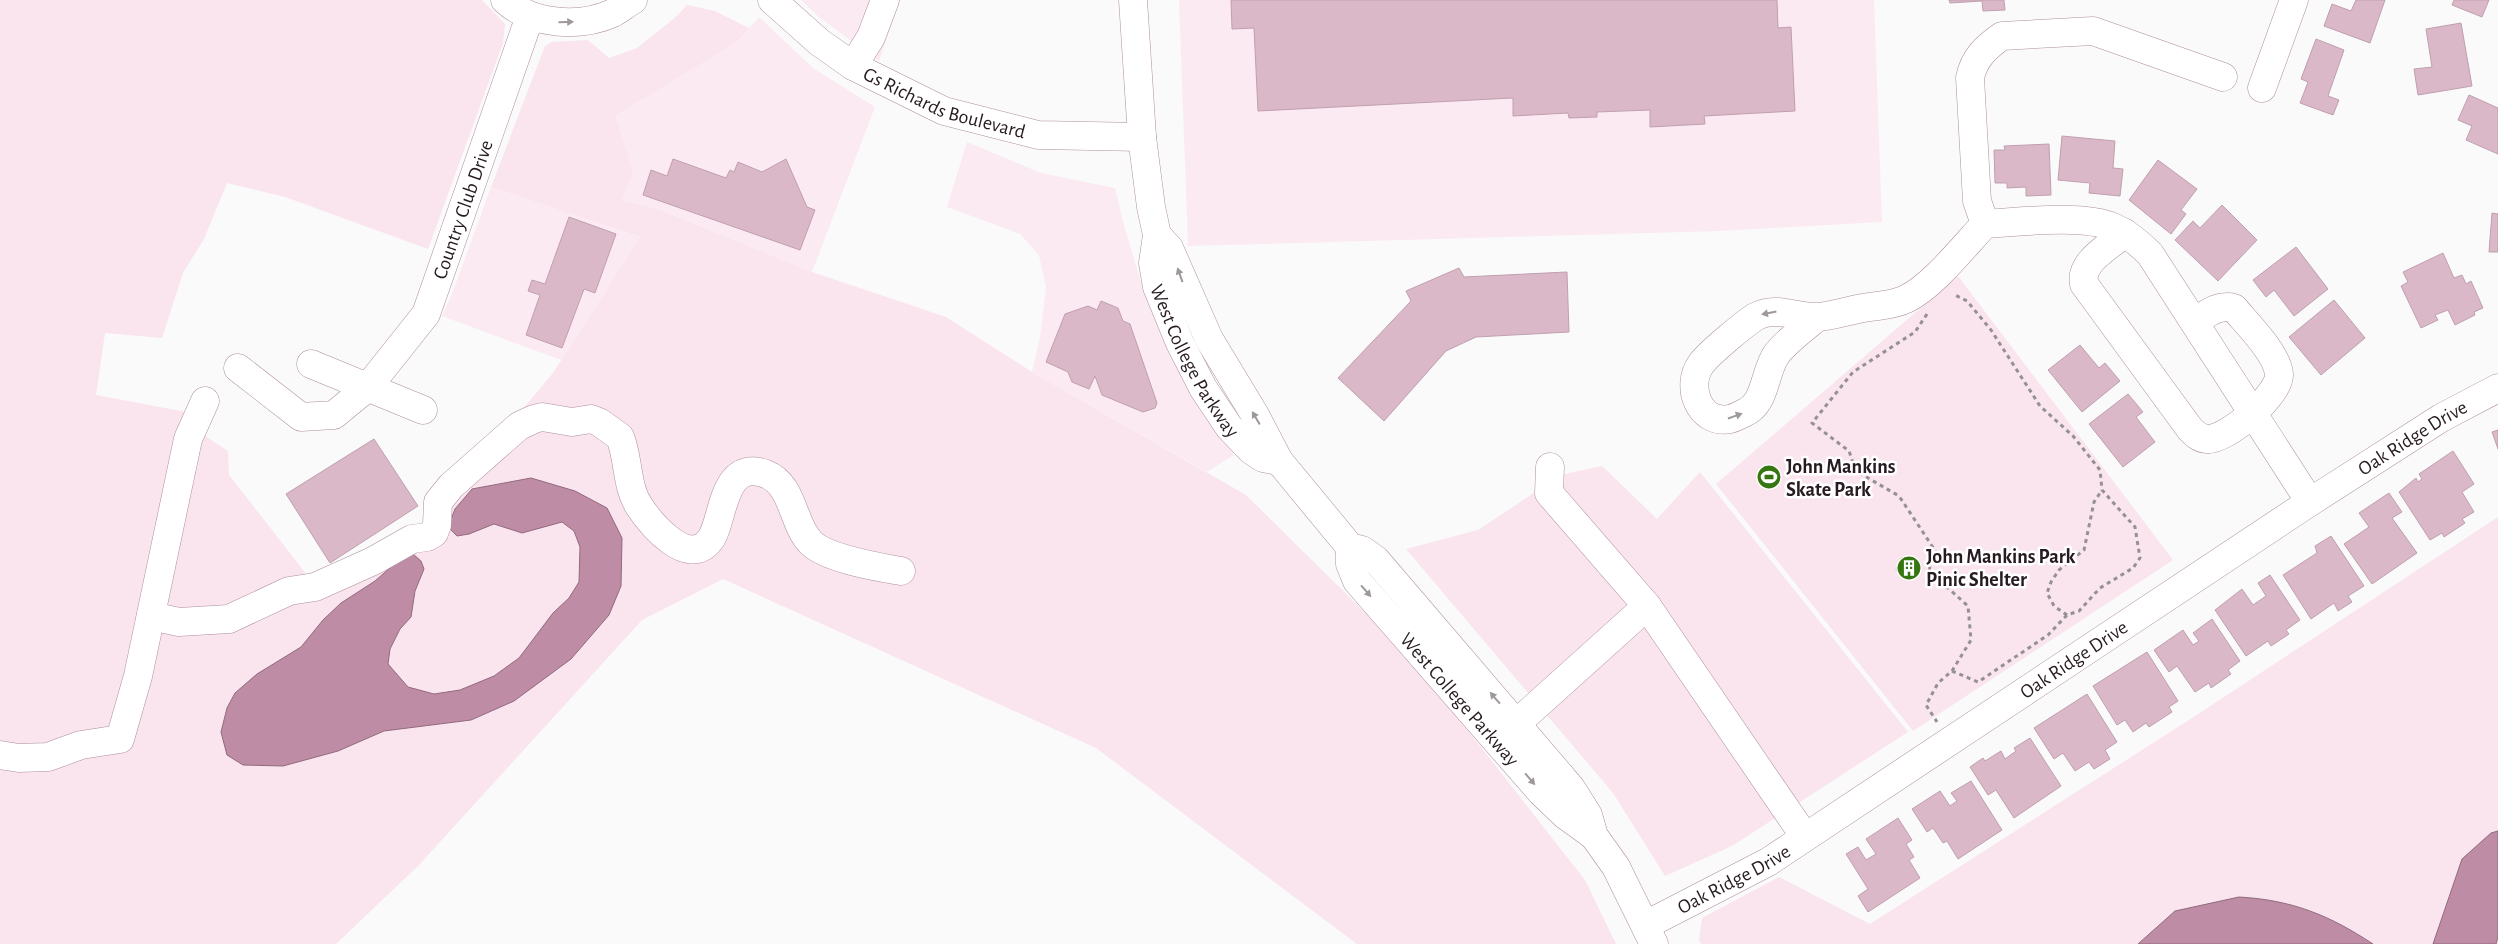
<svg xmlns="http://www.w3.org/2000/svg" width="2498" height="944" viewBox="0 0 2498 944" font-family="'Alegreya Sans',sans-serif">
	<style>
		.built { fill: #fbeaf2 }
		.green { fill: #fae4ee }
		.water { fill: #bf8ca6; stroke: #916a7e }
		.building { fill: #dab8c8; stroke: #c09faf }
		.lines { fill: none; stroke-linecap: round; stroke-linejoin: round }
		.minor-casing { stroke: #ae8e9e; stroke-width: 29 }
		.path { stroke: #959093; stroke-width: 3; stroke-dasharray: 4 4; stroke-linecap: butt }
		.minor { stroke: #fff; stroke-width: 28 }
		.oneway { fill: #9e989b }
		.labels { text-anchor: middle; stroke-width: 5; stroke-linejoin: round; paint-order: stroke }
		.street-label { font-size: 20px; fill: #271b21; stroke: #fff }
		.poi-label { font-size: 20px; font-weight: bold; fill: #271b21; stroke: #fff; text-anchor: start }
	</style>
	<rect width="100%" height="100%" fill="#fafafa"/>
	<path class="built" d="M801,0H900L879,61L820,18Z
		M1179,0H1874L1882,222L1720,231L1188,246Z
		M759,17L813,68L875,107L812,272L658,209L622,200L615,116L736,43Z
		M967,142L1041,173L1115,188L1125,229L1146,299L1189,388L1234,455L1207,472L1032,372L1040,337L1046,288L1039,255L1020,234L947,207Z
		M491,187L640,237L561,360L442,316L452,294Z"/>
	<path class="green" d="M0,0H482L505,24L503,43L428,249L285,197L227,183L204,239L183,273L162,338L105,333L96,395L186,412L184,422L228,451L229,475L311,580L425,525L553,373L640,237L491,187L545,46L552,42L588,40L609,58L637,48L677,16L687,5L715,11L749,28L736,43L615,116L633,173L622,200L658,209L812,272L946,317L1032,372L1246,495L1411,658L1585,880L1616,944H1357L1096,748L723,579L642,620L419,865L336,944H0Z
		M1958,276L2173,560L1913,731L1716,484Z
		M1602,466L1657,519L1700,472L1908,732L1732,846L1665,876L1613,793L1406,549L1478,530L1561,475Z
		M2498,517V944H1701L1699,940L1702,918L1779,877L1870,924L2192,718Z"/>
	<path class="water" d="M531,478L575,491L607,508L622,538L621,586L609,615L571,659L514,701L471,720L384,731L338,751L283,766L243,765L227,755L221,732L227,708L235,693L257,674L301,647L323,620L341,603L375,581L399,560L413,554L421,561L424,569L415,591L411,617L400,629L390,649L388,664L408,687L434,694L460,690L494,676L519,658L553,613L569,598L579,582L580,547L574,531L562,522L522,533L494,524L469,534L457,536L448,527L455,509L472,489Z
		M2498,831V937L2496,944H2433L2462,859L2491,833Z
		M2239,897C2292,900 2329,915 2373,944H2138L2175,911Z"/>
	<path class="building" d="M1231,0H1777L1778,28L1791,27L1795,111L1704,116L1705,124L1650,127V110L1597,112V117L1569,118L1568,113L1513,116V98L1258,111L1254,28L1232,29Z
		M1949,0H2004L2005,10L1983,11L1982,1L1950,3Z
		M2356,0H2385L2370,43L2324,26L2332,4L2351,11Z
		M2454,0H2489L2482,17L2452,5Z
		M2461,23L2472,86L2418,95L2414,69L2432,67L2426,29Z
		M2316,39L2344,50L2328,96L2339,100L2333,115L2300,103L2308,82L2301,79Z
		M2469,95L2498,108V154L2466,140L2472,126L2458,120Z
		M2062,136L2115,141L2113,168L2123,169L2120,196L2089,193L2090,183L2058,180Z
		M2049,144L2051,195L2026,196V187L2007,188V183H1995L1994,150H2005L2004,146Z
		M673,159L726,178L730,170L734,172L738,162L762,172L786,159L807,207L815,210L800,250L643,195L651,170L667,176Z
		M2158,160L2197,189L2181,210L2186,214L2171,234L2129,200Z
		M2222,205L2257,240L2218,281L2175,240L2193,221L2200,228Z
		M2492,213L2498,214V252H2489Z
		M569,217L616,234L595,293L584,289L562,348L526,335L540,295L528,291L532,280L545,284Z
		M2296,247L2328,289L2294,316L2274,290L2266,297L2253,280Z
		M2443,253L2454,278L2462,275L2466,284L2471,281L2483,308L2474,312L2475,315L2455,325L2448,310L2435,315L2438,320L2421,328L2401,286L2408,282L2403,272Z
		M1459,268L1464,277L1567,272L1569,332L1476,337L1446,351L1384,421L1338,378L1411,301L1406,291Z
		M2334,300L2365,338L2321,375L2289,337Z
		M1101,301L1118,308L1123,321L1130,324L1157,403L1155,408L1143,412L1102,395L1095,376L1089,389L1072,382L1068,372L1046,362L1065,314L1088,306L1097,310Z
		M2080,345L2099,368L2105,363L2120,381L2082,412L2048,370Z
		M2128,394L2143,412L2136,417L2155,442L2123,467L2089,424Z
		M2498,430V449L2492,432Z
		M374,439L418,506L330,563L286,494Z
		M2453,451L2474,484L2462,492L2474,512L2462,519L2465,523L2444,537L2442,533L2430,540L2399,492L2416,478L2418,482L2422,479L2419,474Z
		M2389,493L2402,512L2392,518L2417,553L2372,584L2344,544L2369,527L2359,513Z
		M2331,536L2364,586L2348,596L2352,602L2338,611L2334,603L2311,619L2283,575L2317,553L2315,546Z
		M1913,557L1921,566L1916,578L1904,579L1896,570L1901,558Z
		M2270,575L2300,620L2286,630L2289,634L2271,646L2268,641L2246,656L2215,610L2242,589L2253,605L2266,596L2258,583Z
		M2212,619L2240,661L2228,670L2231,674L2211,688L2209,683L2195,692L2177,666L2169,672L2154,650L2183,630L2193,645L2199,641L2193,633Z
		M2147,652L2178,701L2169,707L2172,712L2149,727L2146,723L2133,732L2125,720L2117,725L2093,686Z
		M2087,694L2117,742L2105,750L2110,759L2094,769L2089,762L2075,771L2063,753L2054,759L2034,728Z
		M2030,738L2061,786L2014,818L1996,790L1988,795L1970,767L1983,758L1985,761L2001,751L2005,759L2016,751L2014,748Z
		M1971,781L2002,830L1958,859L1947,841L1943,843L1933,828L1927,832L1912,809L1940,791L1950,806L1957,801L1951,793Z
		M1898,818L1912,840L1906,844L1914,857L1909,860L1920,878L1868,912L1858,896L1868,889L1846,854L1858,847L1866,860L1876,854L1866,839Z"/>
	<g class="lines">
		<defs>
			<g id="minor">
				<path d="M505,0C532,25 580,28 613,13C620,9 626,4 633,0"/>
				<path id="s1" d="M772,0L819,42L853,66L944,111L1038,135L1142,137"/>
				<path id="s2" d="M1133,0L1142,137L1151,207L1157,235L1153,263L1157,287L1180,343L1203,388L1229,427L1251,450L1263,458L1279,461"/>
				<path d="M853,66L871,37L885,0"/>
				<path d="M2262,88L2294,0"/>
				<path d="M1985,224L1977,201L1970,78C1974,58 1986,47 2002,36L2093,31L2223,77"/>
				<path d="M2125,233C2110,246 2079,262 2084,284L2190,429C2195,434 2199,438 2206,439C2225,442 2281,394 2279,374C2277,353 2247,324 2234,308C2218,304 2207,314 2194,322"/>
				<path d="M1157,235L1169,248L1209,339L1255,415L1279,461L1350,547L1362,550L1376,560L1571,788L1588,815L1594,836L1616,867L1654,944"/>
				<path d="M1817,317C1804,329 1786,341 1776,355C1764,373 1766,404 1744,413C1740,415 1734,418 1730,419C1699,425 1685,386 1701,364C1709,353 1743,325 1755,317C1776,305 1796,318 1818,317C1835,316 1852,309 1870,307C1882,305 1894,305 1906,299C1932,287 1965,245 1985,224C2020,222 2082,214 2113,227C2127,233 2139,243 2150,254L2310,502"/>
				<path d="M311,364L423,410"/>
				<path id="s3" d="M238,368L301,417L334,415L368,387L426,314L530,16"/>
				<path d="M1550,467L1549,493L1647,606L1805,837"/>
				<path id="s4" d="M1350,547V564L1357,581L1541,792L1565,815L1594,836"/>
				<path d="M151,616L179,622L229,619L289,591L315,587L373,561L412,539L427,537L434,533L437,525L438,502L451,486L519,426L534,419L542,417L572,422L591,419L599,422L620,437C629,459 626,486 639,506C651,524 688,569 710,540C724,523 721,457 766,474C794,485 792,524 811,543C828,559 878,567 901,571"/>
				<path d="M1517,723L1647,606"/>
				<path d="M0,755L19,758L48,757L81,745L120,739L138,676L188,439L205,401"/>
				<path id="s5" d="M1646,925L1768,862L2310,502L2441,418L2498,388"/>
			</g>
		</defs>
		<use href="#minor" class="minor-casing"/>
		<path class="path" d="M1927,314L1915,332L1853,372L1812,423L1849,451L1856,471L1899,496L1940,558L1930,562L1929,581L1948,588L1968,606L1971,640L1952,671L1938,683L1926,705L1937,722
			M2067,615L2054,606L2047,593L2051,582L2059,570L2084,550L2094,502L2102,490
			M1952,671L1978,682L2048,635L2067,615L2079,611L2100,588L2133,568L2140,558L2135,527L2102,490L2100,470L2073,436L2040,406L1991,330L1967,301L1953,294"/>
		<use href="#minor" class="minor"/>
	</g>
	<defs><path id="oneway-solid" d="M-6-.8H1V-3.2L6.5 0L1 3.2V.8H-6Z" transform="scale(1.25)"/></defs>
	<g class="oneway">
		<use href="#oneway-solid" transform="translate(566 22) rotate(-1)"/>
		<use href="#oneway-solid" transform="translate(1180 275) rotate(-110)"/>
		<use href="#oneway-solid" transform="translate(1769 313) rotate(169)"/>
		<use href="#oneway-solid" transform="translate(1735 416) rotate(-19)"/>
		<use href="#oneway-solid" transform="translate(1256 418) rotate(-120)"/>
		<use href="#oneway-solid" transform="translate(1366 591) rotate(49)"/>
		<use href="#oneway-solid" transform="translate(1495 698) rotate(-131)"/>
		<use href="#oneway-solid" transform="translate(1530 779) rotate(49)"/>
	</g>
	<defs>
		<symbol id="stadium-disc" viewBox="-11 -11 22 22"><circle r="9.5" fill="#367611" stroke="#fff"/><path d="M0-5a6.5 5 0 1 0 0 10a6.5 5 0 1 0 0-10ZM-3.5-1.8h7v3.6h-7Z" fill="#fff"/></symbol>
		<symbol id="building-disc" viewBox="-11 -11 22 22"><circle r="9.5" fill="#367611" stroke="#fff"/><path d="M-4-6H4V6H1V3H-1V6H-4ZM-2.5-4.3h1.7v1.8h-1.7ZM.8-4.3h1.7v1.8H.8ZM-2.5-1h1.7V.8h-1.7ZM.8-1h1.7V.8H.8Z" fill="#fff"/></symbol>
	</defs>
	<g fill-rule="evenodd">
		<use href="#stadium-disc" x="1755" y="463" width="28" height="28"/>
		<use href="#building-disc" x="1895" y="554" width="28" height="28"/>
	</g>
	<g class="labels">
		<g class="street-label">
			<text dy="7" stroke="none"><textPath href="#s1" startOffset="204">Gs Richards Boulevard</textPath></text>
			<text dy="7" stroke="none"><textPath href="#s3" startOffset="361">Country Club Drive</textPath></text>
			<text dy="7" stroke="none"><textPath href="#s2" startOffset="372">West College Parkway</textPath></text>
			<text dy="7" stroke="none"><textPath href="#s5" startOffset="909">Oak Ridge Drive</textPath></text>
			<text dy="7" stroke="none"><textPath href="#s5" startOffset="504">Oak Ridge Drive</textPath></text>
			<text dy="7" stroke="none"><textPath href="#s4" startOffset="192">West College Parkway</textPath></text>
			<text dy="7" stroke="none"><textPath href="#s5" startOffset="99">Oak Ridge Drive</textPath></text>
		</g>
		<g class="poi-label">
			<text x="1786" y="473">John Mankins<tspan x="1786" dy="23">Skate Park</tspan></text>
			<text x="1926" y="563">John Mankins Park<tspan x="1926" dy="23">Pinic Shelter</tspan></text>
		</g>
	</g>
</svg>
